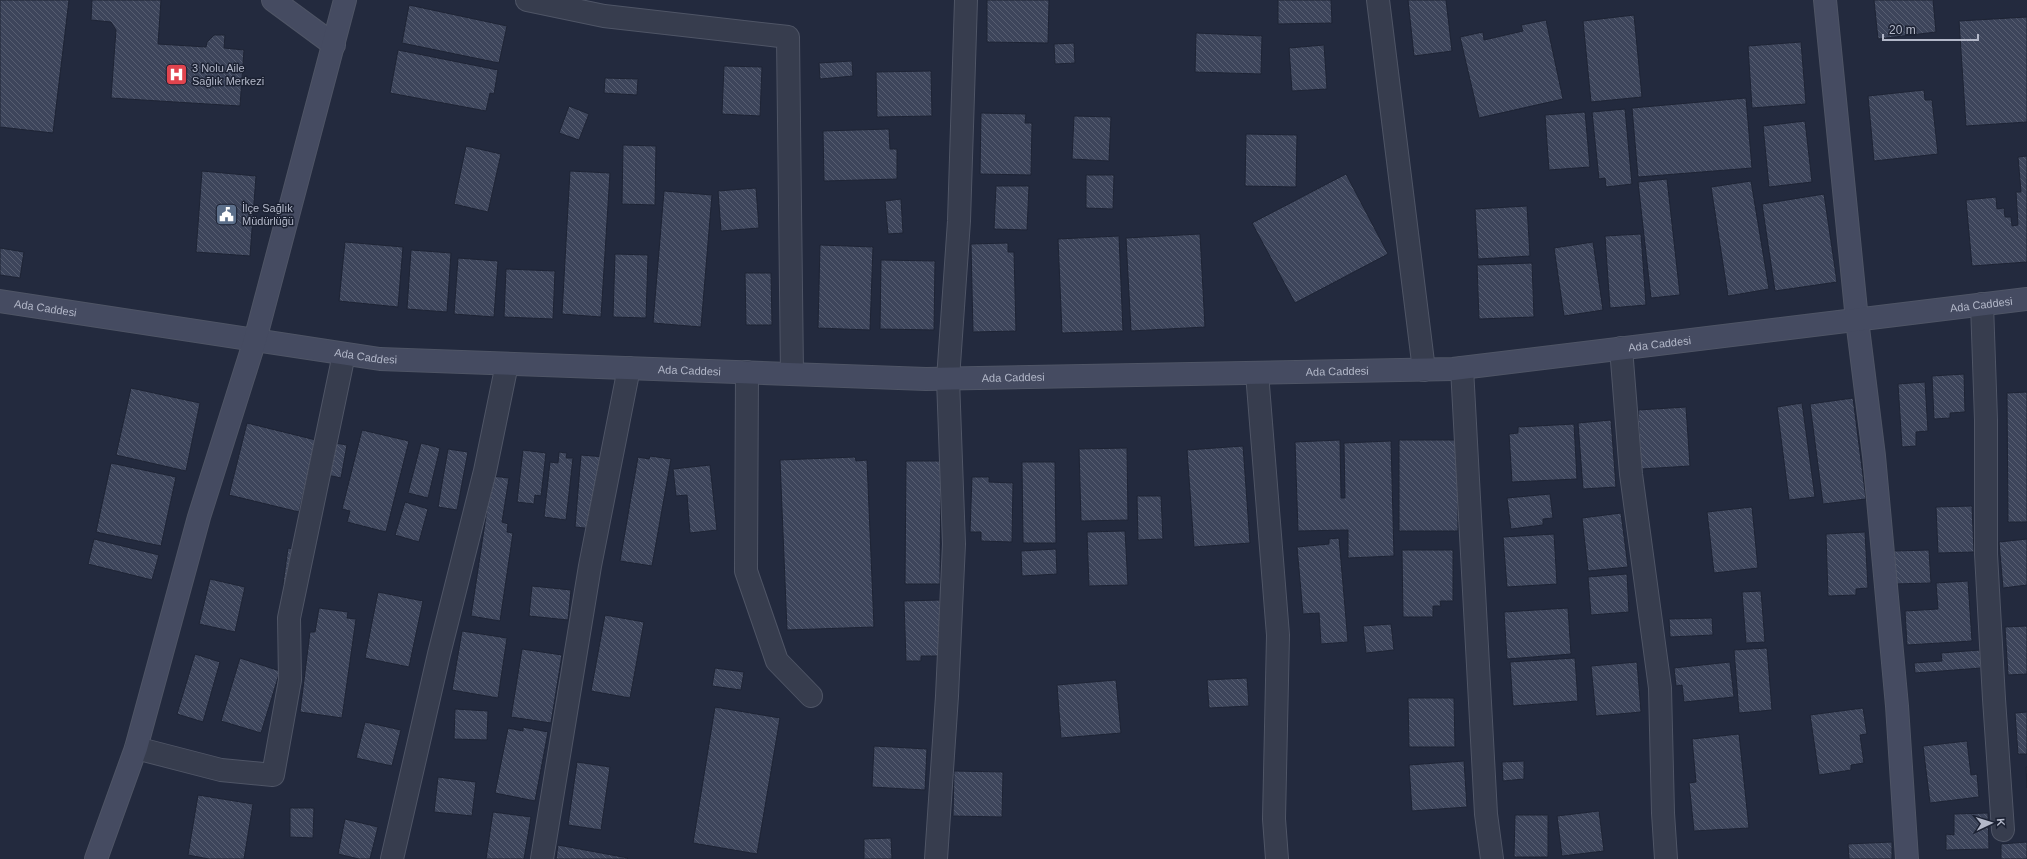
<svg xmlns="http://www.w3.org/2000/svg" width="2027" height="859" viewBox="0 0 2027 859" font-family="Helvetica,sans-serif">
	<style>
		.building { fill: url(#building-back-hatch); stroke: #1e2435 }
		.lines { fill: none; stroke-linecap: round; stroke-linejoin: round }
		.street-casing { stroke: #4f5566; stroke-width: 24 }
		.secondary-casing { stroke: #4f5566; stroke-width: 24 }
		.street { stroke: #373d4e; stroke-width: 22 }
		.secondary { stroke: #454b61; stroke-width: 22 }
		.labels { text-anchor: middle; stroke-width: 3; stroke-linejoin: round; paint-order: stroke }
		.poi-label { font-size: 11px; fill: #b3b8c9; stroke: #1c2233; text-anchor: start }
		.street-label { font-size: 11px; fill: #b3b8c9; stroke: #1c2233 }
	</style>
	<defs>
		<pattern id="building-back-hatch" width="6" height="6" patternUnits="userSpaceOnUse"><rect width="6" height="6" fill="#3d455b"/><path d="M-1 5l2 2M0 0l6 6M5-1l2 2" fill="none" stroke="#575e71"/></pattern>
	</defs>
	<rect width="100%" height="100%" fill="#232a3e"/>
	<path class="building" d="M0,0H69L53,133L0,127Z
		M92,0H161L158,44L206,47L207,42L214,35H225L224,48L244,50L240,106L111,98L116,30L111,22L91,20Z
		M987,0H1049L1048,43L987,42Z
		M1278,0H1331L1332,23L1278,24Z
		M1408,0H1446L1452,51L1414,56Z
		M1874,0H1933L1936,32L1878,39Z
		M409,5L507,26L499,63L402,43Z
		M1634,15L1642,97L1591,102L1583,21Z
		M2027,17V122L1966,126L1959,21Z
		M1546,20L1563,99L1479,118L1460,37L1483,32L1484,40L1523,31L1521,25Z
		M1196,33L1262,36L1261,74L1195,72Z
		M1801,42L1806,104L1752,108L1748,46Z
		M1074,43L1075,63L1055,64L1054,44Z
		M1324,45L1327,89L1292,91L1289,48Z
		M398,50L498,70L494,94L490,93L486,111L390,93Z
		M852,61L853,76L820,79L819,63Z
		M724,66L762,67L760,116L722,114Z
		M931,71L932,116L877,117L876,72Z
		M605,78L638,79L637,95L604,93Z
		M1924,90L1925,100H1932L1938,154L1874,161L1868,96Z
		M1746,98L1752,168L1638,177L1632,108Z
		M569,106L589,114L579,140L559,133Z
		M1625,109L1632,184L1606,187L1605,178L1599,179L1592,112Z
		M1585,112L1590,167L1549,170L1545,115Z
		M981,113L1026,114L1025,123H1032L1031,175L980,174Z
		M1074,116L1111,117L1109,161L1072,159Z
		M1805,121L1812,182L1769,187L1763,126Z
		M889,129L890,149H897V179L824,181L823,131Z
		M1246,134L1297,135L1296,187L1245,186Z
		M623,145L656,146L655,205L622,204Z
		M466,146L501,154L488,212L454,204Z
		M2027,156V262L1972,266L1966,200L1996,197L1997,209L2004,208L2005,217H2011L2012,226L2018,225L2016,192H2021L2018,157Z
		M202,171L256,176L250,256L196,252Z
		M570,171L610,173L601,317L562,314Z
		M1346,174L1388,254L1295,303L1252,223Z
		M1086,175H1114L1113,209L1086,208Z
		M1667,179L1680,295L1651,298L1638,182Z
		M1751,181L1769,289L1728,296L1711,187Z
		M996,186H1029L1027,230L994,229Z
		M756,188L759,228L721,231L718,191Z
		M664,191L712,195L701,327L653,323Z
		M1824,194L1837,282L1775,291L1762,204Z
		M901,199L903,233L888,234L885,201Z
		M1527,206L1530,256L1478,259L1475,209Z
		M1200,234L1205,327L1131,331L1126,238Z
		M1641,234L1646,305L1610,308L1605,236Z
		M1119,236L1123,331L1062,333L1058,239Z
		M345,242L403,247L398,307L339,301Z
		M1593,242L1603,310L1564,316L1554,248Z
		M1008,243V252H1014L1016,331L973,332L971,244Z
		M820,245L873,247L870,330L818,328Z
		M0,248L24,252L20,278L0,275Z
		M411,250L451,253L447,312L407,309Z
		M615,254L648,255L646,318L613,317Z
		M458,258L498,261L494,317L454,314Z
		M881,260L935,261L934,330L880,329Z
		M1532,263L1534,317L1479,319L1477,265Z
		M506,269L555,271L553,319L504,317Z
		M745,273H771L772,325H746Z
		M1964,374L1965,412L1950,413V418L1934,419L1932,376Z
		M1925,382L1928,431L1916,432V446L1902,447L1898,384Z
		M131,388L200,403L186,471L116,455Z
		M2027,392V522H2008L2007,393Z
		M1853,398L1866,499L1823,504L1810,404Z
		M1802,403L1815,497L1789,500L1777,407Z
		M1686,407L1690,466L1641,469L1638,410Z
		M1611,420L1616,487L1583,489L1578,423Z
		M247,423L316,440L299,512L229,495Z
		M1574,424L1577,479L1512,482L1509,434L1518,433V427Z
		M362,430L409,441L386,532L347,522L350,511L342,509Z
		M1340,440L1341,498H1345L1344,443L1391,441L1394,556L1348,558V530L1298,531L1295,442Z
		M1399,440H1458V531H1399Z
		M329,442L347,445L341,478L323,474Z
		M421,443L440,448L428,498L408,493Z
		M1243,446L1250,543L1194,547L1187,450Z
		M1127,448L1128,520L1081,521L1079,449Z
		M448,449L468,452L457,510L438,507Z
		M523,450L546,453L541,496L535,495L534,504L517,502Z
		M559,452L567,453L566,458H573L566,520L544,517L550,462L558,463Z
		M581,455L605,457L594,529L575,527Z
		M650,456L671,459L652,566L620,561L638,457L649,459Z
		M855,457L856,461L867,460L874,627L787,630L780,460Z
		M906,461H941L940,584H905Z
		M1022,462H1055L1056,543H1023Z
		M111,463L176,477L161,546L96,532Z
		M710,465L717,530L690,533L687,495L676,496L673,469Z
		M492,476L509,478L502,522L508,524L507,532L513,533L500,621L471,616Z
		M972,477H989V482L1013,483L1012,542L981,541V532H970Z
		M1550,494L1553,518L1543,519V525L1511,529L1507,498Z
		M1137,496H1161L1163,539L1138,540Z
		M405,502L428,509L419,542L395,535Z
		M1972,506L1974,552L1938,553L1936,507Z
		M1752,507L1758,568L1714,573L1707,512Z
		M1621,513L1628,567L1588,571L1582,518Z
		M1125,531L1128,585L1089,586L1087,532Z
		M1865,532L1868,588L1856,589V595L1828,596L1826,534Z
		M1554,534L1557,584L1507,587L1503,537Z
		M1339,538L1348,642L1321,644L1319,613L1303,614L1297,547L1329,544V539Z
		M94,539L159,555L152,580L88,564Z
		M2027,539V585L2003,588L1999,542Z
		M288,548L298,550L293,586L283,584Z
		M1056,549L1057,574L1022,576L1021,551Z
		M1402,550H1453V601H1440L1441,606H1433V617H1403Z
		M1929,550L1931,583L1895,584L1894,551Z
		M1627,574L1629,612L1591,615L1588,577Z
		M210,579L245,587L235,632L199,624Z
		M1968,581L1972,641L1907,645L1905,611L1938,609L1936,583Z
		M532,586L571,590L568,620L529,616Z
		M1761,591L1765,642L1746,643L1742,592Z
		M378,592L423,601L409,667L365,658Z
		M940,600L941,656H921V661H906L904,601Z
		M319,608L348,612L347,618L356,619L342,718L300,712L310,632H315Z
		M1568,608L1571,654L1507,659L1504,612Z
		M605,615L644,622L630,698L591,691Z
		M1712,618L1713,635L1670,637L1669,619Z
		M1391,624L1394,650L1366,653L1363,626Z
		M2027,626V674L2008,675L2005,627Z
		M462,631L507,638L498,698L452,690Z
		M1767,648L1772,710L1739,713L1734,650Z
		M522,649L562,655L551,723L511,717Z
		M1980,650L1981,668L1915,673L1914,663L1942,661L1941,653Z
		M195,654L220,662L203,722L177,714Z
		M240,658L280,671L261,733L221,721Z
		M1575,658L1578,701L1513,706L1510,662Z
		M1637,662L1641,712L1596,716L1591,666Z
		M1730,662L1734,697L1684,702L1682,685L1676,686L1674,668Z
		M715,668L744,672L741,690L712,686Z
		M1247,678L1249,706L1209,708L1207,680Z
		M1116,680L1121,733L1061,738L1057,685Z
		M1408,698H1454L1455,747H1409Z
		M715,707L780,718L757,854L693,843Z
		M1863,708L1867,734L1860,735L1864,763L1851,765V770L1819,775L1810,715Z
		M455,709L488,711L487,740L454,739Z
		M2027,712V754H2018L2015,713Z
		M365,722L401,730L392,766L356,758Z
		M523,727L548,732L535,801L495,793L508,728L523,731Z
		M1739,734L1749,828L1694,831L1689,783L1696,782L1692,739Z
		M1967,741L1971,775L1977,774L1979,797L1930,803L1923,746Z
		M874,746L927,749L925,790L872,787Z
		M1464,761L1467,807L1412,811L1409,765Z
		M1524,761V779L1503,781L1502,762Z
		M577,762L610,767L601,830L568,825Z
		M2026,767H2027V788Z
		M954,771L1003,772L1002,817L953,816Z
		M438,777L476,782L472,816L434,812Z
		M198,795L253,804L244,859H209L188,855Z
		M290,808H314L313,838L290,837Z
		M1599,811L1604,851L1562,856L1557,816Z
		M493,812L531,817L524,859H486Z
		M1988,813L1989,849L1946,850V834L1954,835V814Z
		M1515,815H1548V857H1514Z
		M345,819L378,827L370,859H359L338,854Z
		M891,838L892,859H864V839Z
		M1892,842V859H1849L1848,844Z
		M2027,842V859H2001V844Z
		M558,845L628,858L627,859H556Z"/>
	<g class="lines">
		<defs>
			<path id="street" d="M527,0L604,16L788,37L792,374
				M1378,0L1424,370
				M1982,304L1986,420V554L1994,699L2003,830
				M1621,348L1631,474L1660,688L1663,813L1666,859
				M1462,368L1486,814L1492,859
				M747,372L746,571L777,661L811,696
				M1257,373L1278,635L1274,819L1277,859
				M136,748L221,770L273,775L290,680L289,618L344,354
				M392,859L439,654L485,471L507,364
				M542,859L590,566L629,368
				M936,859L947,696L954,544L948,379L959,221L966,0"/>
			<g id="secondary">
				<path d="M273,0L334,45"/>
				<path d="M1825,0L1857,320L1874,456L1897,706L1907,859"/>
				<path id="s1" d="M0,301L380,359L926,379L1453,369L2027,299"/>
				<path d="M96,859L136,748L199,517L255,340L345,0"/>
			</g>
		</defs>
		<use href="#street" class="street-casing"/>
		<use href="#secondary" class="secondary-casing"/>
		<use href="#street" class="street"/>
		<use href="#secondary" class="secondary"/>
	</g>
	<defs>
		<symbol id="hospital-square" viewBox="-11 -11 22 22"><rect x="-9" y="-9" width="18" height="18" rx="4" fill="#e0444e" stroke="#1c2233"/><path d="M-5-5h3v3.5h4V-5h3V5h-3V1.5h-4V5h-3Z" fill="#fff"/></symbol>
		<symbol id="civic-square" viewBox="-11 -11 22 22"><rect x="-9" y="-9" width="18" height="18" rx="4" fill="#5c6f8a" stroke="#1c2233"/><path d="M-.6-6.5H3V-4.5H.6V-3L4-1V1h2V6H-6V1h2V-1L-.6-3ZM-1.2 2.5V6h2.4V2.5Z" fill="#fff"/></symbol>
	</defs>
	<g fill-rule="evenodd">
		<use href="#hospital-square" x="164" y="62" width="25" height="25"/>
		<use href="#civic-square" x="214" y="202" width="25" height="25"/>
	</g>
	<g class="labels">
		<g class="poi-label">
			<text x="192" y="72">3 Nolu Aile<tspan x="192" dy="13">Sağlık Merkezi</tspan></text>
			<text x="242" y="212">İlçe Sağlık<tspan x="242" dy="13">Müdürlüğü</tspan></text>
		</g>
		<g class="street-label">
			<text dy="4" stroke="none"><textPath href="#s1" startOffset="1990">Ada Caddesi</textPath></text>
			<text dy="4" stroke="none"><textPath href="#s1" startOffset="46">Ada Caddesi</textPath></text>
			<text dy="4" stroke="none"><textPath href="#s1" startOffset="1666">Ada Caddesi</textPath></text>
			<text dy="4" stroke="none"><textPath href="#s1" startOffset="370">Ada Caddesi</textPath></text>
			<text dy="4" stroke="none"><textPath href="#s1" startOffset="694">Ada Caddesi</textPath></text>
			<text dy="4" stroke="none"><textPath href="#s1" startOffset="1342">Ada Caddesi</textPath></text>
			<text dy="4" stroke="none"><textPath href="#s1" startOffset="1018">Ada Caddesi</textPath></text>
		</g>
	</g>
	<g transform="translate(1991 823) rotate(86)" stroke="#1c2233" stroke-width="3" paint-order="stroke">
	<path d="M0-3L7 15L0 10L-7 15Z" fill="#b3b8c9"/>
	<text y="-6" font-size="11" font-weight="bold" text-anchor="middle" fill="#b3b8c9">K</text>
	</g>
	<path d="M1883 34v6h95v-6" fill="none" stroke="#b3b8c9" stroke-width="2"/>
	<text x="1889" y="34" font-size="12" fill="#b3b8c9" stroke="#1c2233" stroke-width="3" paint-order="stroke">20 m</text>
</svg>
